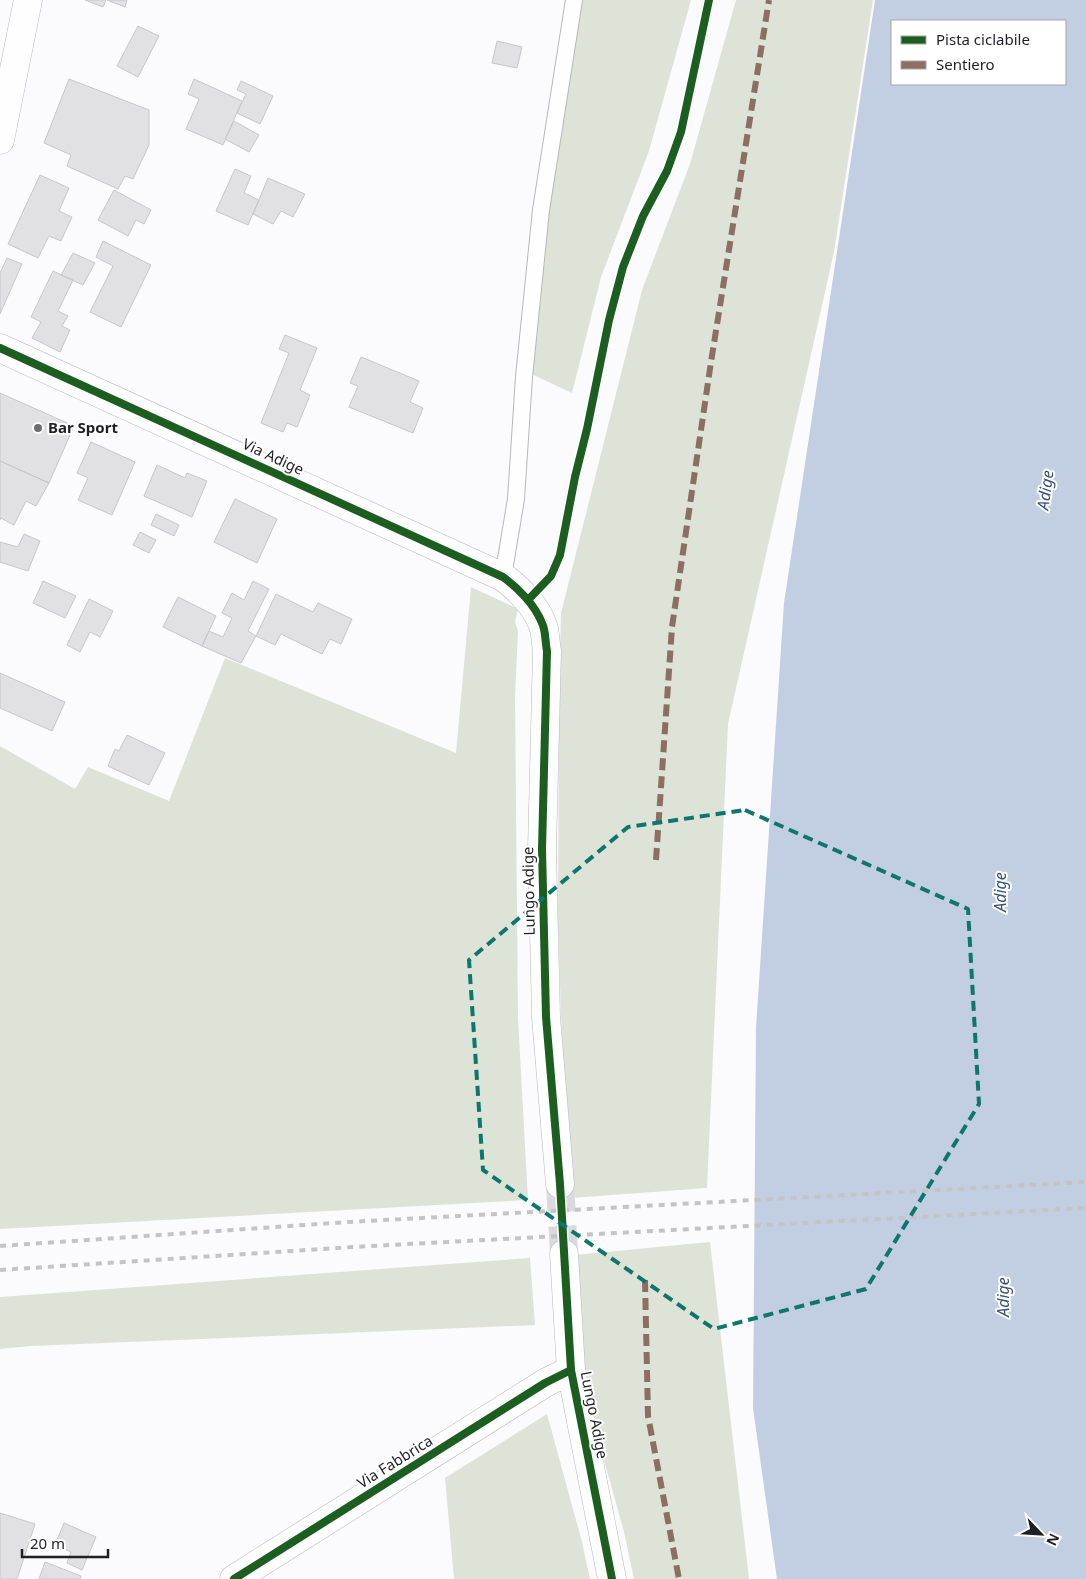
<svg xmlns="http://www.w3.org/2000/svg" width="1086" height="1579" viewBox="0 0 1086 1579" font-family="'Noto Sans',sans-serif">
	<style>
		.green { fill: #dee3d7 }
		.water { fill: #c2cee2; fill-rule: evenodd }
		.building { fill: #e1e0e5; stroke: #c7c6cb }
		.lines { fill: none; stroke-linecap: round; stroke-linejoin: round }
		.street-tunnel { stroke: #dad9dd; stroke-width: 28; stroke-dasharray: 28 14; stroke-linecap: butt }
		.lane-casing { stroke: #b8b7bc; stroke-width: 18 }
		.street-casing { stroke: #b8b7bc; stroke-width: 29 }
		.lane { stroke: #fefeff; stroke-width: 16 }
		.street { stroke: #fefeff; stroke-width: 28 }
		.rail { stroke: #c4c4c5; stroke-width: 4; stroke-dasharray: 6 6; stroke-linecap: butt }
		.quiet { stroke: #8d6e63; stroke-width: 6; stroke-dasharray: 12 6; stroke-linecap: butt }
		.cycleway-casing { stroke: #fff; stroke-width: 11 }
		.cycleway { stroke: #1b5e20; stroke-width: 8 }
		.marked { fill: none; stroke: #0f766e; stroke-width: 4; stroke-dasharray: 10 6; stroke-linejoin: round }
		.poi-dot { fill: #6c6c71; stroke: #fff; stroke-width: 2 }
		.labels { text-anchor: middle; stroke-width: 4; stroke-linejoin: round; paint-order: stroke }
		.poi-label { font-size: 15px; font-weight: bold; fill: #1f1f26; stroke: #fff; text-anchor: start }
		.street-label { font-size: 15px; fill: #1f1f26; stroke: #fff }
		.water-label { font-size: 16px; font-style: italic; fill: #375178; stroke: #fff }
	</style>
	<rect width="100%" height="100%" fill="#fbfafd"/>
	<path class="green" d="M571,0H691L649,151L601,277L572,393L521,369Z
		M736,0H873L834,252L728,724L707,1188L571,1198L561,1016L558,922L559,697L561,613L642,290L690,164Z
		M471,587L518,609L515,622L518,631L515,697L518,1018L528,1200L0,1229V746L75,789L88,767L169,801L225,658L456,753Z
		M710,1242L749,1579H634L624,1532L581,1377L575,1255Z
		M530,1258L535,1325L31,1346L0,1349V1297Z
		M547,1414L582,1542L590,1579H454L445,1478Z"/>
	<path class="water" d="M875,0H1086V1579H777L753,1408L756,1028L784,603ZM892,21H1065V84H892Z"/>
	<path class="building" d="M85,0H106L103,7Z
		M107,0H127L125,7Z
		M138,26L159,36L138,77L117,66Z
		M497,41L522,47L517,68L492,63Z
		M69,79L149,110V145L133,179L125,176L118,189L67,166L71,155L44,143Z
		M194,79L242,101L223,145L186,129L199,99L188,94Z
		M241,81L273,96L260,124L237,113L246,94L237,90Z
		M234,121L259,135L249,152L225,139Z
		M235,169L251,176L244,193L259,200L248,225L216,211Z
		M40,175L69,188L59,211L72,217L61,241L49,236L38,258L8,244Z
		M268,178L305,194L293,217L281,211L273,224L253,214Z
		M114,190L151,210L144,224L136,220L128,236L98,220Z
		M103,241L151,265L121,327L90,312L113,266L96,257Z
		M73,253L95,263L83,285L61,275Z
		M7,258L22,264L0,314V273Z
		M53,271L73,280L58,311L68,316L62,326L70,330L60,352L32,338L41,322L31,317Z
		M285,335L317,348L300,390L310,395L297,427L287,423L283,432L261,423L289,353L279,349Z
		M361,357L419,381L410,402L423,408L413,433L349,407L358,386L350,383Z
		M0,393L74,426L49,483L0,461Z
		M91,442L135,462L112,515L78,500L88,478L77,473Z
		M0,461L49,483L36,506L26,501L14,525L1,518L0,520Z
		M157,465L185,478L187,473L207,481L192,517L144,496Z
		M235,499L277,519L257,563L214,542Z
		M156,514L179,525L174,536L151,525Z
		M140,532L156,540L149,553L133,545Z
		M24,534L40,541L28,571L0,562V542L18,547Z
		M43,581L76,596L65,618L33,603Z
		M253,581L269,589L248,631L256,636L241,663L202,646L209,631L223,637L232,618L222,613L232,593L244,600Z
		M276,594L313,612L318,603L352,619L341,644L330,639L322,654L281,634L275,645L256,636Z
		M178,597L216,616L202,646L163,627Z
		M89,599L113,611L100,637L90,632L80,652L67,645Z
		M0,673L65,702L52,731L0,708Z
		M127,735L165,753L149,785L108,766L115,749L119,751Z
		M0,1513L35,1524L17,1579H0Z
		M64,1523L96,1537L82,1570L67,1563L71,1552L55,1545Z
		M45,1562L81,1576L80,1579H39Z"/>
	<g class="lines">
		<path class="street-tunnel" d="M560,1184L564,1254"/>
		<defs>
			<path id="lane" d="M503,577L516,499L524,377L541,210L574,0"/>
			<path id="street" d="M0,140L28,0
				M0,348L503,577C518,588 535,605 542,623C546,631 545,642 547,651L542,849L546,1017L560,1184
				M564,1254L571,1370L612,1579
				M234,1579L545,1383L571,1370"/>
		</defs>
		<use href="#lane" class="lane-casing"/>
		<use href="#street" class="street-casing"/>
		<use href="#lane" class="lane"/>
		<use href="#street" class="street"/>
		<path class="rail" d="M0,1246L348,1222L1086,1182
			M0,1270L353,1247L1086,1208"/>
		<path class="quiet" d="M656,860L672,627L711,362L769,0
			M645,1280L648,1416L679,1579"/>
		<defs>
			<path id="cycleway" d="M0,348L503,577C518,588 535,605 542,623C546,631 545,642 547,651L542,849L546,1017L560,1184L571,1370L612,1579
				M528,600L551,576L560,555L575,477L587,429L609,320L623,267L643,216L667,171L681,132L709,0
				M234,1579L545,1383L571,1370"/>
		</defs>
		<use href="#cycleway" class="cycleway-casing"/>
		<use href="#cycleway" class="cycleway"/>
	</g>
	<path class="marked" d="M745,810L968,909L979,1104L866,1289L714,1329L483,1170L469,960L628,827Z"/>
	<circle class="poi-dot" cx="38" cy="428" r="5"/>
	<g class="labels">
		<g class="poi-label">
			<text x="48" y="433">Bar Sport</text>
		</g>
		<g class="street-label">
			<text transform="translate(273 457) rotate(25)" y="5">Via Adige</text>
			<text transform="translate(529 891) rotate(-91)" y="5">Lungo Adige</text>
			<text transform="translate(594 1415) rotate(79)" y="5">Lungo Adige</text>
			<text transform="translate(395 1462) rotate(-32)" y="5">Via Fabbrica</text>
		</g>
		<g class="water-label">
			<text transform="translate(1045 490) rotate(-82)" y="6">Adige</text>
			<text transform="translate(1000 892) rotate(-90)" y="6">Adige</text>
			<text transform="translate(1003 1297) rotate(-90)" y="6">Adige</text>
		</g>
	</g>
	<rect x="891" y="20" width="175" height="65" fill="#ffffff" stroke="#a5a5a8"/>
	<rect x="901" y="36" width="25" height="8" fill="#1b5e20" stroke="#a5a5a8"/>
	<text x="936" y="45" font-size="15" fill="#1f1f26">Pista ciclabile</text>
	<rect x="901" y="61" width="25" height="8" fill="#8d6e63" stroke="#a5a5a8"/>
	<text x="936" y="70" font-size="15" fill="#1f1f26">Sentiero</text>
	<g transform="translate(1041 1534) rotate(115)" stroke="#ffffff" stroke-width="4" paint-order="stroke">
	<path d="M0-4L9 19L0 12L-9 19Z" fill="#1f1f26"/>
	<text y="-8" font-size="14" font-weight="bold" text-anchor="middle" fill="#1f1f26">N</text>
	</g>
	<path d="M22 1549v8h86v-8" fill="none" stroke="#1f1f26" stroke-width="2.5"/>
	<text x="30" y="1549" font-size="15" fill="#1f1f26" stroke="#ffffff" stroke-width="4" paint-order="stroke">20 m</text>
</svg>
